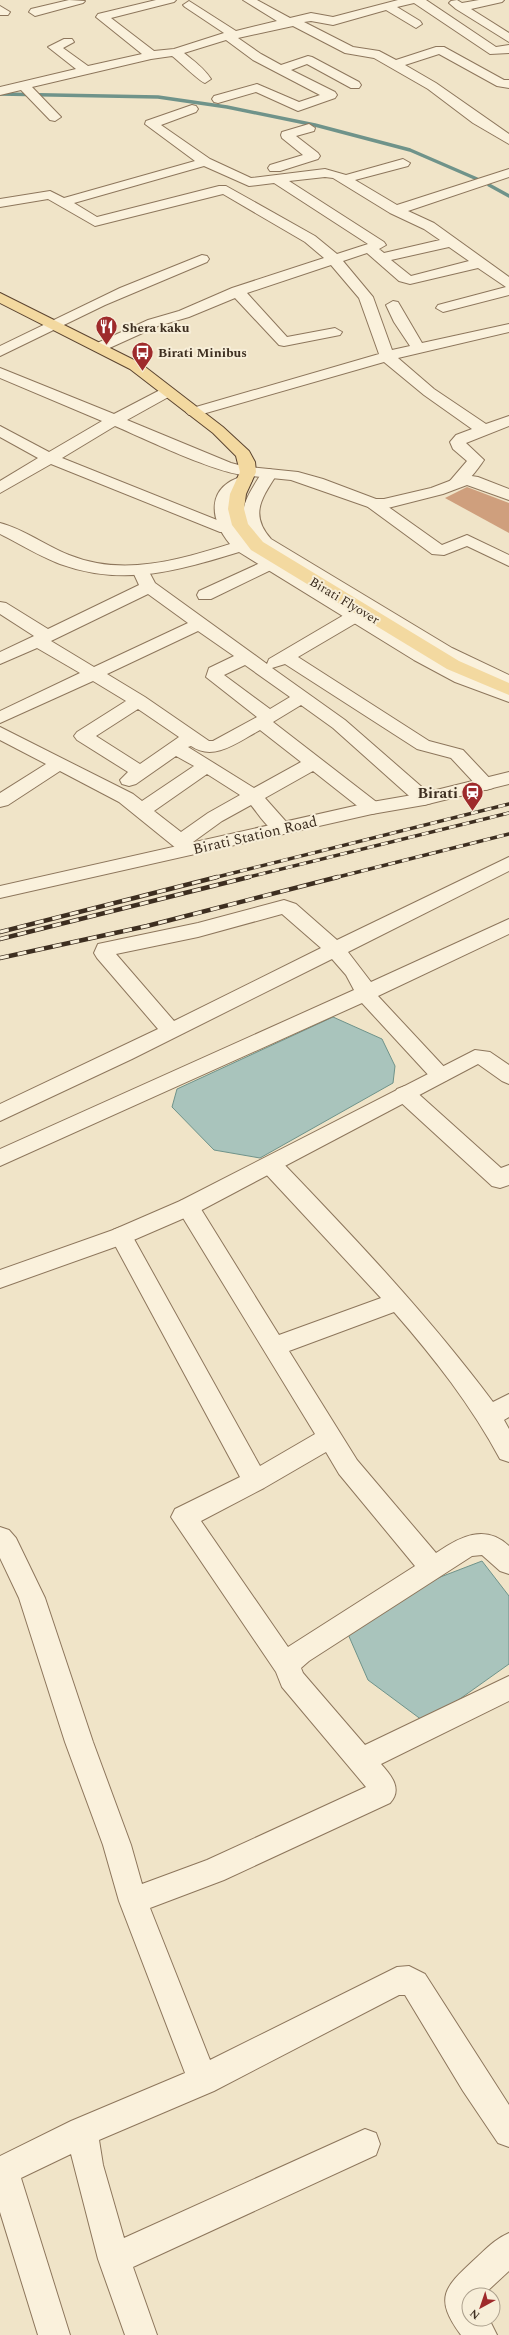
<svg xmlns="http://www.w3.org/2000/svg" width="509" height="2335" viewBox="0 0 509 2335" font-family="Spectral,serif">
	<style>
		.water { fill: #a9c4bc; stroke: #6f938a }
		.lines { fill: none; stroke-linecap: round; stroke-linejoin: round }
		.stream { stroke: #6f938a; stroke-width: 3.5 }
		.building { fill: #cf9f7d }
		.minor-casing { stroke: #8d765c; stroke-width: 2 }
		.tertiary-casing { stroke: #8d765c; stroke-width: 2 }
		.primary-casing { stroke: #5b4430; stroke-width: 2 }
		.minor { fill: #faf1dc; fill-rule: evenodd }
		.tertiary { fill: #faf1dc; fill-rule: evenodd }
		.primary { fill: #f3d9a0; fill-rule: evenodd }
		.rail-far1-casing { stroke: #3d2e20; stroke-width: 3.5 }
		.rail-casing { stroke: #3d2e20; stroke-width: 4.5 }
		.rail-far1 { stroke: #f7eed8; stroke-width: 2.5; stroke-dasharray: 7; stroke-linecap: butt }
		.rail { stroke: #f7eed8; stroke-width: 3; stroke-dasharray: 9; stroke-linecap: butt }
		.labels { text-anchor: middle; stroke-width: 4; stroke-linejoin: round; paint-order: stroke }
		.far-poi-label { font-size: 13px; font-weight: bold; fill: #3d2e20; stroke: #f7eed8; text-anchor: start }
		.far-street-label { font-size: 13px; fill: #3d2e20; stroke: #f7eed8 }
		.poi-label { font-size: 15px; font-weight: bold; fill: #3d2e20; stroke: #f7eed8; text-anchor: end }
		.street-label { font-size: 15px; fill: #3d2e20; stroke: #f7eed8 }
	</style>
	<rect width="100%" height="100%" fill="#f0e4c8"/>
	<path class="water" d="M333,1017L382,1039L395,1066L393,1083L260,1158L214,1150L172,1107L177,1089Z
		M482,1561L509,1596V1664L426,1723L368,1680L344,1625L365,1606Z"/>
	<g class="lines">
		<path class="stream" d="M0,94L158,97L227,107L315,125L410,150L477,179
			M489,185L509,196"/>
	</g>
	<path class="building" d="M467,487L509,503V533L445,498Z"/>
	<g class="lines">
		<defs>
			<path id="minor" d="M69,0L85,1L83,3L35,16L29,12L31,9Z
				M156,0H176L174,2L111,18L154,51L174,49L224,33L185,7L183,5L189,1L236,31L277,21L243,0H257L290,18L311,13L333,17L398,0H426L496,47L509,45V53L490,54L414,3L397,7L420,21L422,24L416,28L386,10L333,25L311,21L304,22L353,47L379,51L396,60L436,47H444L504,80H509V88L497,86L439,54L405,65L436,83L509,134V144L473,123L428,89L374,58L345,53L293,26L238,38L261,54L281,65L308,56L312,57L359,82L361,85L359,88H351L307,64L291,70L335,92L337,95L335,98L298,111L256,92L218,103L214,102L212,99L214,96L257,84L299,102L320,95L253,60L226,40L184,53C194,61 204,68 211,79L205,83C200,82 179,61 172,56L151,59L32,87L61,117L55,121L50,120L21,90L0,95V87L76,69L48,47L64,39H72L74,42L63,48L88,66L142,54L96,17L98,14Z
				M457,0L462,3L479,0H504L502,2L471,9L509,33V42L456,9L449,3L451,1Z
				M0,6L10,12L8,15H0Z
				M192,105L196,106L198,109L196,112L161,125L210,159L251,178L325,169L346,175L403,159L410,163L408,166L355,180L397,205L509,169V177L408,211L434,223L509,277V295L443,312L436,308L438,305L506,287L478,268L410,284L399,281L367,253L343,261L373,297L392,350L410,346L394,322L386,305L393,301L398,302L422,343L509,324V332L398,358L434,389L486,424L509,416V426L466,443L484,460C476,471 465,489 451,485L449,482L467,461L453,449L450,442L456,435L472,429L424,395L384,362L199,415H189L186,412L189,409L379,354L359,298L331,265L247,293L287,337L335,328L342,332L340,335L284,346L279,345L235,298L189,317L158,326L105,350H95L93,347L95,344L148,320L179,311L232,288L324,258L305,242L223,194L95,226L48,199L0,207V199L50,191L64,198L195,161L145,124L146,121ZM204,166L249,186L274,183L368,244L337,254L315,236L226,186H219L97,217L74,203ZM325,177L333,178L390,213L424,229L440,240L384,253L379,249L386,245L384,242L289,181ZM449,247L469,261L411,276L391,260Z
				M309,124L315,128L314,131L296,136L318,153L320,156L318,159L280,171H270L268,168L270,165L303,155L282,138L281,135L282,132Z
				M202,255L207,256L209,259L207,262L105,305L0,356V346L120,288Z
				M0,368L114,414L162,389H172L175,392L172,395L127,420L231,463L254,469L256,472L254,475C231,481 141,437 115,426L62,458L232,526L234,529L232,532H220L51,464L0,493V481L38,458L0,437V426L49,452L102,421L0,378Z
				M269,469L275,471L277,474C262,498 249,514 271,539L452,648L509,675V687L440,656L259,545C233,517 243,503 261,474L263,471Z
				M374,499L380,501L442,545L467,535L509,555V566L467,546L444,555L432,554L368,507L366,504L368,501Z
				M269,559L275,560L277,564L275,568L211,599H199L197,595L199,591Z
				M141,567L147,568L155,583L267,664L269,659L349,612H361L364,616L361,620L298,657L429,741L463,750L495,784L493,788L486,790L479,788L451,758L417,749L285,664L272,668L345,720L431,795L433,799L431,803L424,805L417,803L333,728L301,705L273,722L379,804L381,808L379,812L372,814L365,812L313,771L265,798L289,825L292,829L289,833C272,838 261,817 251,805L222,821L193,842L199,849L196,853L189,855L182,853L119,802L60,771L8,805L0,807V793L46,764L0,740V727L133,794L142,801L194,766L176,756L136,784L129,786L122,784L120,780L128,772L77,740L74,736L77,732L126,701L93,681L0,723V711L80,673L37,648L0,664V652L34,636L0,614V602L6,603L48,629L139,585L133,572L135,568ZM148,594L188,623L94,667L51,641ZM198,631L234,656L209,668L206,677L257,717L213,741H209L145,697L107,674ZM245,665L290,697L270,709L224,675ZM138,709L179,737L140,764L96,736ZM260,730L301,762L254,788L188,747L191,746C214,762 238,742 260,730ZM207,774L240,795L208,813L181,832L154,811Z
				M509,857V871L348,952L371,982L509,919V934L378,996L447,1070L451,1075L447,1080L440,1083L433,1080L362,1003L0,1166V1149L354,990L346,975L332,959L132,1059L0,1121V1104L158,1029L97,958L94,953L98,944L198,923L284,900L296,904L337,940ZM282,914L321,948L174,1021L116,954L198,937Z
				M405,1086L413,1089L501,1168L509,1165V1185L500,1188L492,1186L397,1099L394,1094L397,1089Z
				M271,1157L279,1159C354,1237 428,1315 493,1402L509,1394V1417L504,1420L509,1429V1462L500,1459C471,1405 434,1358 394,1312L289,1351L357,1460L436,1553C459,1537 485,1523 509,1546V1574L500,1571L482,1555L472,1556L309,1661L301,1668L303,1673L365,1745L509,1676V1701L381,1764C391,1775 403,1789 390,1803L224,1880L150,1908L210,2060L397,1967L409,1966L425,1974L509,2105V2147L498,2143L463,2091L405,1995H399L214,2091L99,2140L103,2165L124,2238L365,2129L376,2133L380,2144L376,2155L133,2267L157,2335H125L98,2259L71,2154L21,2178L70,2335H38L0,2212V2156L71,2121L185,2073L119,1901L103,1845L65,1742L19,1598L0,1558V1527L9,1530L16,1538L45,1598L93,1742L131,1845L142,1884L207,1860L366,1787L282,1687L276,1672L171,1517L175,1509L240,1477L110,1236L113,1230L121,1227L129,1230L260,1466L315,1434L180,1213L177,1207L180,1201L188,1199L196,1201L279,1335L381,1298L263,1171L260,1165L263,1159ZM326,1452L339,1474L415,1566L288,1647L201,1521L264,1488Z
				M509,2233V2271L483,2295H469V2319H489L497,2335H461C433,2297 445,2287 475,2259C486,2249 495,2239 509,2233Z"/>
			<path id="tertiary" d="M248,467L298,472L323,479L376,499H384L431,488L465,475L478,477L509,489V500L467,485L443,494L384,509H374L291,480L242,475L240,472L242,469Z
				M244,476L250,478L252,481L234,494C227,513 233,528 247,542C332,595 416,654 509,691V702L455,682L414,660L239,552C177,571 124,587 60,564C39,556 20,544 0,534V523C24,529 46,546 69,555C123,577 178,560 230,544C209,519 206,486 244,476Z
				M509,772V784L424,805L372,814L0,898V886L372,802L424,793Z
				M475,1050L490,1052L509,1065V1084L502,1081L478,1064L196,1213L129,1242L0,1288V1270L113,1230L180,1201Z"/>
			<path id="primary" d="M0,293L140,363L223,427L249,451L255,462L256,472L246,494L244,509L248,524L263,542L459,661L509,683V695L447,669L251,550L232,525L228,509L230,494L240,472L236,456L213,433L130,369L0,303Z"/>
		</defs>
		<use href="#minor" class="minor-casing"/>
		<use href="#tertiary" class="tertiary-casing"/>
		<use href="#primary" class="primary-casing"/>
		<use href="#minor" class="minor"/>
		<use href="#tertiary" class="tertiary"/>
		<use href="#primary" class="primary"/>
		<defs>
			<path id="rail-far1" d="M213,878L509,804
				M245,878L509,813
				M334,878L509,834"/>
			<path id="rail" d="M0,932L217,877
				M0,939L249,877
				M0,958L147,926L338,877"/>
		</defs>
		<use href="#rail-far1" class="rail-far1-casing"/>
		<use href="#rail" class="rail-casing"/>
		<use href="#rail-far1" class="rail-far1"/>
		<use href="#rail" class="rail"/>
	</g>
	<defs>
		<symbol id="restaurant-pin" viewBox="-11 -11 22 30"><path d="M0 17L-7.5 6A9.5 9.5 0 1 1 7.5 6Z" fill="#9e2a2b" stroke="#f7eed8"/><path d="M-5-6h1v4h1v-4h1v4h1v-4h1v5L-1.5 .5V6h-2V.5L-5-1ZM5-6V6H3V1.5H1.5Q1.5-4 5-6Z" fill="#fff"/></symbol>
		<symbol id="bus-pin" viewBox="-11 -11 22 30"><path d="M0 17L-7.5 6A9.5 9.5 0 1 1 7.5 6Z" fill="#9e2a2b" stroke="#f7eed8"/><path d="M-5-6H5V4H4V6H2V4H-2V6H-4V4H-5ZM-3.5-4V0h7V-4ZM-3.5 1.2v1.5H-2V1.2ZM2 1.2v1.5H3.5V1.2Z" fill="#fff"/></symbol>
		<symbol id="station-pin" viewBox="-11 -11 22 30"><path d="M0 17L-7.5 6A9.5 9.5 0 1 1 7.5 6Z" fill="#9e2a2b" stroke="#f7eed8"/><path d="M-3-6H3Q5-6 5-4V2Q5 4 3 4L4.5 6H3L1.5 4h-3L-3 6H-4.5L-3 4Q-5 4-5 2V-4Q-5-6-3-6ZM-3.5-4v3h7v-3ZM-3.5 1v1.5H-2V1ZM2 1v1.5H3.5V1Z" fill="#fff"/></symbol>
	</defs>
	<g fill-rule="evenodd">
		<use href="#restaurant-pin" x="94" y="314" width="25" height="34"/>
		<use href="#bus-pin" x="130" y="340" width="25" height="34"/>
		<use href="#station-pin" x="460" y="780" width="25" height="34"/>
	</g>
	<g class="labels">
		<g class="far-poi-label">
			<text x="122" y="332">Shera kaku</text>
			<text x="158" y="357">Birati Minibus</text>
		</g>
		<g class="far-street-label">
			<text transform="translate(345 600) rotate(31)" y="5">Birati Flyover</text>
		</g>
		<g class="poi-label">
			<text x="458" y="798">Birati</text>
		</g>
		<g class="street-label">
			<text transform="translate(255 835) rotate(-13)" y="5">Birati Station Road</text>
		</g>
	</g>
	<g transform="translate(481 2307) rotate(220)"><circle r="19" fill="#f7eed8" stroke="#ada18e"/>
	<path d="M0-3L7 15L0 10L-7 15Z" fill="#9e2a2b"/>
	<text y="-6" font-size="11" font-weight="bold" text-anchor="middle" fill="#3d2e20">N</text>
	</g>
</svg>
